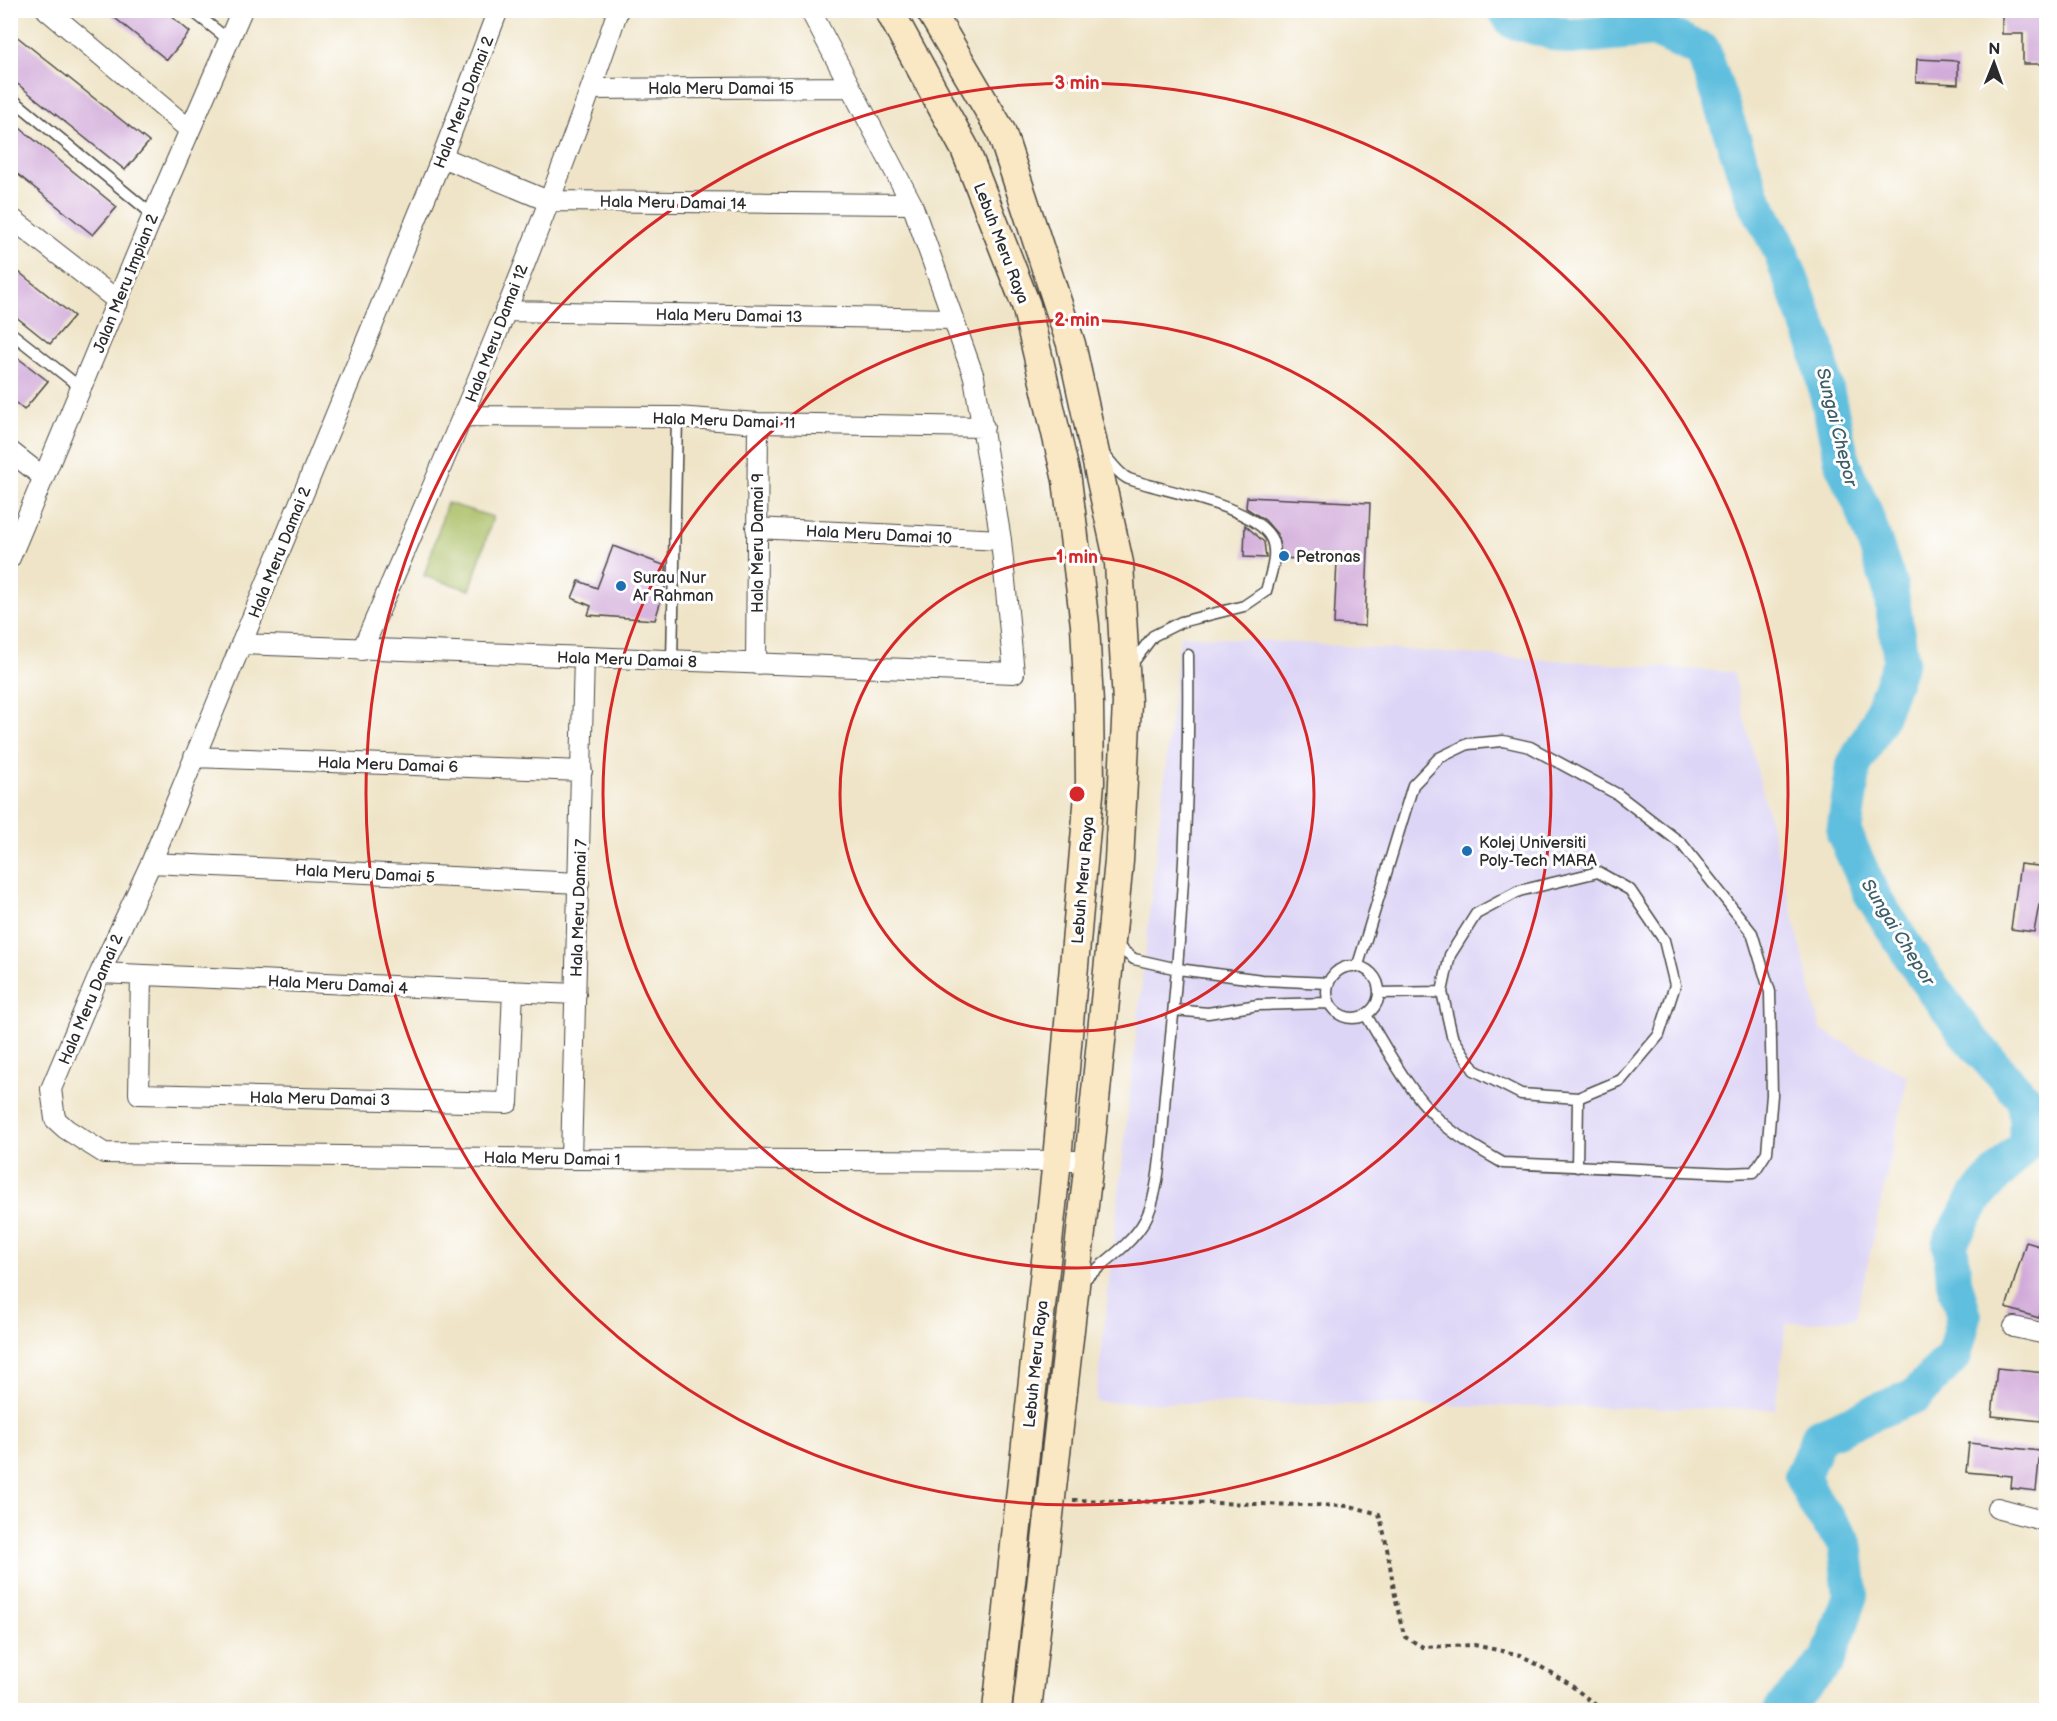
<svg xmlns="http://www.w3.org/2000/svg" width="2057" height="1721" viewBox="0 0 2057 1721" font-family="'Balsamiq Sans',sans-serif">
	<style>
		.built { fill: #ddd5f6 }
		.green { fill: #a8bd62; stroke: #6a7446; stroke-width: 1.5 }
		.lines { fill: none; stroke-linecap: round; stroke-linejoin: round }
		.river { stroke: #60bfde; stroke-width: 36 }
		.building { fill: #d1aad9 }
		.lane-casing { stroke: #484742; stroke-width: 13 }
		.street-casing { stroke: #484742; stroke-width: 22 }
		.secondary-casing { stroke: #484742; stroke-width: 31 }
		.path { stroke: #484742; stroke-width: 4; stroke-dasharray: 4.5 4.5; stroke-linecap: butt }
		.lane { stroke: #fff; stroke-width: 10 }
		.street { stroke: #fff; stroke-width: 20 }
		.secondary { stroke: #fae7c3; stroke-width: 28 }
		.ring { fill: none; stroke: #d62828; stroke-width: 3 }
		.poi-dot { fill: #1f6fb2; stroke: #fff; stroke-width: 2 }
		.labels { text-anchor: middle; stroke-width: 6; stroke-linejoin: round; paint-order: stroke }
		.street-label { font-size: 16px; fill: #2b2b2b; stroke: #fff }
		.poi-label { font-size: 16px; fill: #2b2b2b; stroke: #fff; text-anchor: start }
		.water-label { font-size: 18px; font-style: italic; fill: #3e5f6a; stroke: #fff }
		.centre { fill: #d62828; stroke: #fff; stroke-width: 3 }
		.ring-label { font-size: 18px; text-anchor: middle; font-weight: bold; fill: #d62828; stroke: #fff; stroke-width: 6; stroke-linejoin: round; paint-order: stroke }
	</style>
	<rect width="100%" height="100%" fill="#fff"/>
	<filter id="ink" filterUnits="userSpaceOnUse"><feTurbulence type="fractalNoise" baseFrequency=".0167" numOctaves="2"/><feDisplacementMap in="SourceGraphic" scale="12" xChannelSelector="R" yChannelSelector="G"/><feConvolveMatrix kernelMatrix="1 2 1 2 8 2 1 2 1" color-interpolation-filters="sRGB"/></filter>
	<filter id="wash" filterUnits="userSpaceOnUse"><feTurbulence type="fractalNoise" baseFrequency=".008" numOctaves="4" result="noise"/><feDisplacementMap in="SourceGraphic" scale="24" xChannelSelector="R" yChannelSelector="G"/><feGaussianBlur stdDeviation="1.35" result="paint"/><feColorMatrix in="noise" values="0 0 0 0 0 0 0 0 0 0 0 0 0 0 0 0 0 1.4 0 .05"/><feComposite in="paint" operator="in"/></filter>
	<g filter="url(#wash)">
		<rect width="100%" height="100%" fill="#efe4c7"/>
		<path class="built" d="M1180,635L1733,672L1821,1030L1908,1076L1856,1318L1786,1324L1775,1409L1096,1402Z"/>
		<path class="green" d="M447,503L493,517L470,590L424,576Z"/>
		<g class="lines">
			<path class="river" d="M1505,10L1513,21L1570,37L1654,29L1703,51L1753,197L1778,245L1816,345L1843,465L1864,511L1890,587L1901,660L1878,722L1854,765L1844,833L1871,893L1925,978L1972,1041L2025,1100L2027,1142L1976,1197L1950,1242L1954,1281L1964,1316L1954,1355L1916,1395L1819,1436L1802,1477L1819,1509L1845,1543L1851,1595L1828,1660L1781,1710"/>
		</g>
		<g id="blocks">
			<path class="building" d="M105,10H164L190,32L167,60Z
				M2002,10H2046V64H2023V34H2002Z
				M10,31L149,142L125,170L10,78Z
				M1917,59L1958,61V84L1916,82Z
				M10,120L117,207L93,235L10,168Z
				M10,265L74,316L50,344L10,312Z
				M10,352L48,381L24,410L10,398Z
				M1247,497L1370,503L1365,626L1334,624L1337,561L1281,558L1278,535L1265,520L1246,508Z
				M1245,525L1264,542L1266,558L1244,557Z
				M613,546L666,566V584L655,620L588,615L591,606L572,598L579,581L597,588Z
				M2020,864L2046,867V906L2039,905L2034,932L2011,929Z
				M2026,1242L2046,1248V1292L2039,1318L2006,1308Z
				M1997,1368L2045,1373L2041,1421L1992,1416Z
				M1969,1443L2040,1451L2036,1491L2011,1488L2012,1476L1966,1472Z"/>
		</g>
	</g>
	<g filter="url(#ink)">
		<use href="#blocks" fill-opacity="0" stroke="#484742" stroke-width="1.5"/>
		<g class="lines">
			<defs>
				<path id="lane" d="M191,10L229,40
					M10,97L153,215
					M10,332L81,388
					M1103,453C1110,461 1119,475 1129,479C1162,491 1253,505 1271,538C1279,554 1270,576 1266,591L1244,606L1181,622L1153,636L1131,665
					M672,661L677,417
					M1598,872L1630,890L1664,940L1675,985L1659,1035L1621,1080L1578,1098L1521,1094L1474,1070L1452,1036L1442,992L1450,955L1476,914L1519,891Z
					M1114,944L1134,959L1178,969L1262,980L1328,983
					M1358,965L1413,785L1439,758L1468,744L1503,741L1530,747L1617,794L1682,844L1752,933L1770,992L1772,1095L1767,1152L1754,1172L1729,1173L1503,1163C1480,1150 1457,1137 1438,1119C1408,1090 1387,1050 1366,1015
					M1327 992a26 26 0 1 1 52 0a26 26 0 1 1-52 0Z
					M1379,993L1442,992
					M1174,1010L1208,1013L1258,1005L1329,1003
					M1577,1167L1578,1098
					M1080,1283C1101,1264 1132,1245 1145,1220C1161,1192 1162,1129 1165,1095C1181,949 1190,803 1188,655"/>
				<path id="street" d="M47,10L190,130
					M498,10L442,157L151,863L100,973L51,1089L55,1119L66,1129L104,1153L571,1159L1089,1161
					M592,89L850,87
					M442,157L548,201L912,204
					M10,217L118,301
					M505,311L953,319
					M464,416L677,417L758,423L984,427
					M10,451L43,477
					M756,528L1001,540
					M10,558L153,215L242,10
					M241,644L1014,673L1001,540L974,377L912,204L810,10
					M362,650C454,439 545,228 618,10
					M756,664L758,423
					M194,757L582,771
					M151,863L579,883
					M100,973L576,994
					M141,975L139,1094L508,1103L513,991
					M571,1159L584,657
					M2014,1327L2046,1334
					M1997,1508L2046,1521"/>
				<path id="secondary" d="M889,10L965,149L1026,305L1067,480L1085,625L1089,704L1090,783L1057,1160L997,1710
					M930,10L1001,131L1071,344L1119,563L1127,703L1119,861L1089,1161L1027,1710"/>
			</defs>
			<use href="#lane" class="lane-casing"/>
			<use href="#street" class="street-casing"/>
			<use href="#secondary" class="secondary-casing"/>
			<path class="path" d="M1073,1500L1350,1506L1379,1514C1391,1554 1392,1597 1405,1637L1423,1647L1474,1645L1521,1655L1568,1683L1602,1710"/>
			<use href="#lane" class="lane"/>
			<use href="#street" class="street"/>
			<use href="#secondary" class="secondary"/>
		</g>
	</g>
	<g class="ring">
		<circle cx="1077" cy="794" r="237"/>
		<circle cx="1077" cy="794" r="474"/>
		<circle cx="1077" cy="794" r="711"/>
	</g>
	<g class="poi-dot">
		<circle cx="1284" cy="556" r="6"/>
		<circle cx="621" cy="586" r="6"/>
		<circle cx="1467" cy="851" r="6"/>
	</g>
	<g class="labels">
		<g class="street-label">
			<text x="721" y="94">Hala Meru Damai 15</text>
			<text transform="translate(463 102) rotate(-69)" y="6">Hala Meru Damai 2</text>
			<text transform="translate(673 202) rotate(1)" y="6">Hala Meru Damai 14</text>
			<text transform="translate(1002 243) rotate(69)" y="6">Lebuh Meru Raya</text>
			<text transform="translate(125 283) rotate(-68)" y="6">Jalan Meru Impian 2</text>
			<text transform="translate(729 315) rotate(1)" y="6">Hala Meru Damai 13</text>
			<text transform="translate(496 333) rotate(-69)" y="6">Hala Meru Damai 12</text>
			<text transform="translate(724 420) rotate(2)" y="6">Hala Meru Damai 11</text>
			<text transform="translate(879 534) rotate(3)" y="6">Hala Meru Damai 10</text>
			<text transform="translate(757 543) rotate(-90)" y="6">Hala Meru Damai 9</text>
			<text transform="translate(279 552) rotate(-68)" y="6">Hala Meru Damai 2</text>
			<text transform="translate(627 659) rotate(2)" y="6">Hala Meru Damai 8</text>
			<text transform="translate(388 764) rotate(2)" y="6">Hala Meru Damai 6</text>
			<text transform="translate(365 873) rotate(3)" y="6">Hala Meru Damai 5</text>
			<text transform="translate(1082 880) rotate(-85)" y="6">Lebuh Meru Raya</text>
			<text transform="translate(578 908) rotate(-88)" y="6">Hala Meru Damai 7</text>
			<text transform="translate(338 984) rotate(3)" y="6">Hala Meru Damai 4</text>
			<text transform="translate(90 999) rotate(-67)" y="6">Hala Meru Damai 2</text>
			<text transform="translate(320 1098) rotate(1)" y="6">Hala Meru Damai 3</text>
			<text transform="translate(552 1158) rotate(1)" y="6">Hala Meru Damai 1</text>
			<text transform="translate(1035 1364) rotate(-84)" y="6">Lebuh Meru Raya</text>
		</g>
		<g class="poi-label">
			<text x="1296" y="562">Petronas</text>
			<text x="633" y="583">Surau Nur<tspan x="633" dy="18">Ar Rahman</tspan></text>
			<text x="1479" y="848">Kolej Universiti<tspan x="1479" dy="18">Poly-Tech MARA</tspan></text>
		</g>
		<g class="water-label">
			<text transform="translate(1837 427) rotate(76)" y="6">Sungai Chepor</text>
			<text transform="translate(1898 932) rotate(58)" y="6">Sungai Chepor</text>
		</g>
	</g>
	<circle cx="1077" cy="794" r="9" class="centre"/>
	<g class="ring-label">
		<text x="1077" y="89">3 min</text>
		<text x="1077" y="326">2 min</text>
		<text x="1077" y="563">1 min</text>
	</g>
	<rect width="2057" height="1721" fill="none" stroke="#fff" stroke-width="36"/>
	<g transform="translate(1994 63) rotate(1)" stroke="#ffffff" stroke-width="4.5" paint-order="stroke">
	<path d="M0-4.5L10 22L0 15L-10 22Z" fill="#2b2b2b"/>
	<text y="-9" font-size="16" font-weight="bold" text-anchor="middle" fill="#2b2b2b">N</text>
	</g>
</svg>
